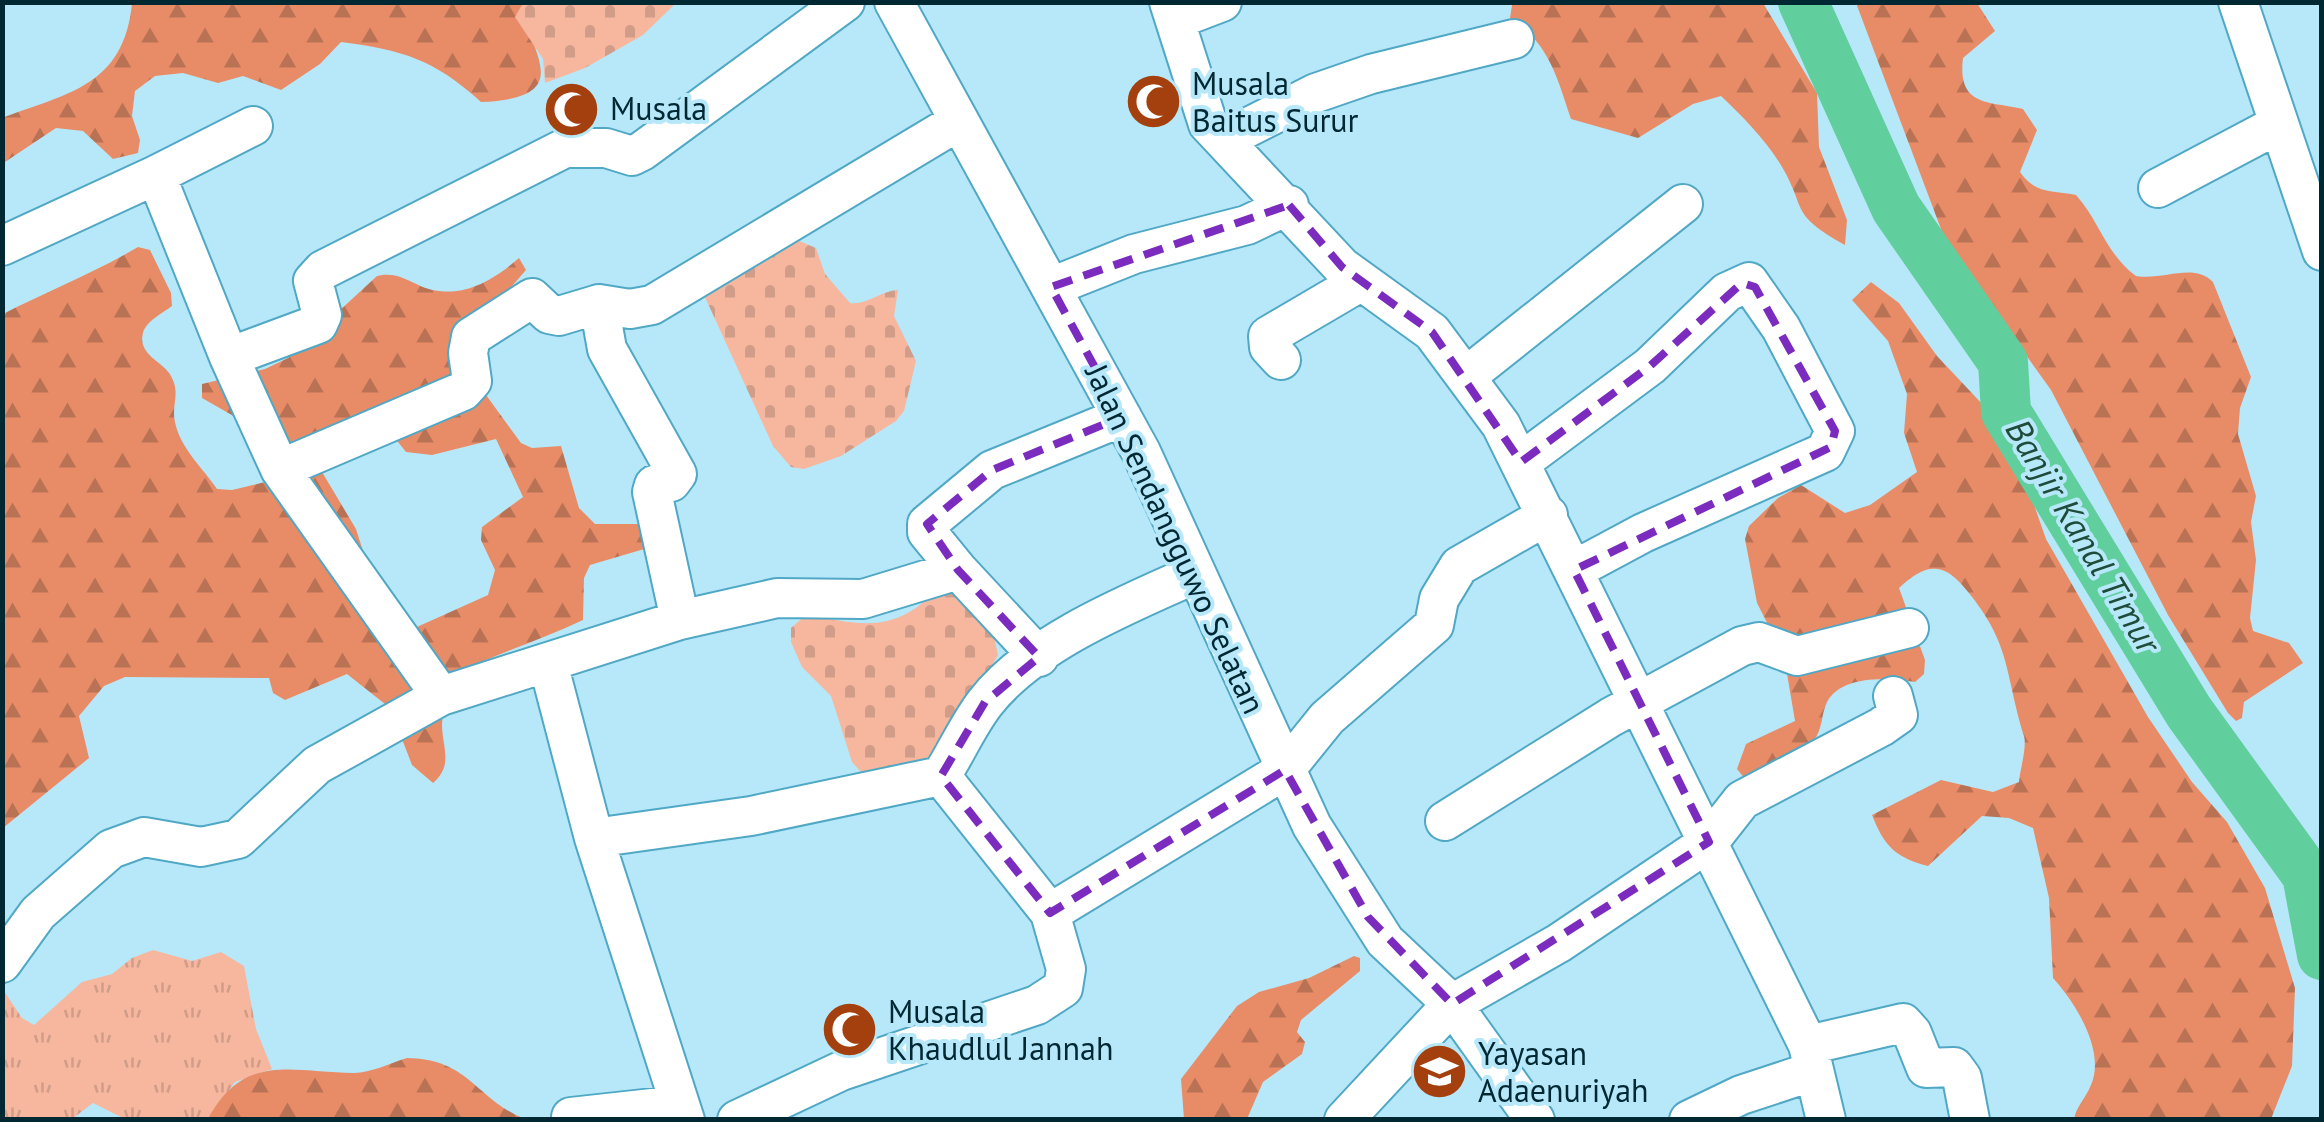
<svg xmlns="http://www.w3.org/2000/svg" width="2324" height="1122" viewBox="0 0 2324 1122" font-family="'PT Sans',sans-serif">
	<style>
		.grass { fill: url(#grass-tufts) }
		.forest { fill: url(#forest-firs); fill-rule: evenodd }
		.cemetery { fill: url(#cemetery-stones) }
		.lines { fill: none; stroke-linecap: round; stroke-linejoin: round }
		.river { stroke: #61ce9e; stroke-width: 50 }
		.minor-casing { stroke: #50a8c5; stroke-width: 42 }
		.minor { stroke: #fff; stroke-width: 38 }
		.marked { fill: none; stroke: #7b2cbf; stroke-width: 8; stroke-dasharray: 20 12; stroke-linejoin: round }
		.labels { text-anchor: middle; stroke-width: 8; stroke-linejoin: round; paint-order: stroke }
		.poi-label { font-size: 32px; fill: #002833; stroke: #b7e8fa; text-anchor: start }
		.street-label { font-size: 32px; fill: #002833; stroke: #b7e8fa }
		.water-label { font-size: 35px; font-style: italic; fill: #1e4c38; stroke: #b7e8fa }
	</style>
	<defs>
		<pattern id="grass-tufts" width="24" height="20" patternUnits="userSpaceOnUse" patternTransform="scale(2.5)"><rect width="24" height="20" fill="#f6b79e"/><path d="M3 7l-1-3M5 7V3M7 7l1-3M15 17l-1-3M17 17v-4M19 17l1-3" fill="none" stroke="#d19d89"/></pattern>
		<pattern id="forest-firs" width="22" height="20" patternUnits="userSpaceOnUse" patternTransform="scale(2.5)"><rect width="22" height="20" fill="#e88c67"/><path d="M5 1l3.5 6h-7zM16 11l3.5 6h-7z" fill="#ba7255"/></pattern>
		<pattern id="cemetery-stones" width="16" height="16" patternUnits="userSpaceOnUse" patternTransform="scale(2.5)"><rect width="16" height="16" fill="#f6b79e"/><path d="M2 7V4a2 2 0 0 1 4 0v3zM10 15v-3a2 2 0 0 1 4 0v3z" fill="#d19d89"/></pattern>
	</defs>
	<rect width="100%" height="100%" fill="#b7e8fa"/>
	<path class="grass" d="M153,950L192,961L221,952L244,966L256,1029L272,1069L235,1082L208,1119H125L93,1103L72,1119H3L2,988L22,1018L34,1025L82,982L112,974L132,958Z"/>
	<path class="forest" d="M132,3H523C524,48 583,98 481,102C434,59 402,50 341,42L320,64L281,90L243,76L218,83L183,73L155,76L135,91L132,116L140,140L138,153L113,159L83,131L56,128L2,164V118C68,93 124,86 132,3Z
		M1520,3H1763L1817,93L1819,147L1847,220L1845,245C1786,212 1809,210 1779,162C1763,137 1742,116 1721,96L1693,104L1638,138L1571,119C1557,77 1549,43 1510,18L1512,5Z
		M1856,3H1977L1995,31L1963,58C1957,107 1989,101 2023,109L2037,130L2020,172C2036,195 2052,190 2076,195C2100,222 2106,254 2136,276C2163,281 2193,262 2213,282L2251,377L2240,408L2238,434L2256,496L2251,522L2256,560L2250,618L2253,631L2289,643L2303,663L2244,702L2242,718L2236,721L2228,713L2168,615L2051,390L1947,245Z
		M138,247L150,250L171,293L172,306C163,313 146,321 143,333C137,355 164,362 171,376C181,394 171,405 175,422C180,448 203,468 217,489L232,490L269,481L237,418L202,398V384L265,369L288,358L377,276C403,270 415,289 439,291C470,295 497,277 519,258L526,270L500,300L465,366L521,443L532,448L561,446L579,508L595,524H644L651,547L590,565L584,578L583,620C539,641 494,654 451,676C448,691 443,708 442,724C442,747 454,765 433,783L412,765L390,708L347,674L285,700L273,693L269,678L125,677L104,686L79,716L89,758L3,828V314C48,291 94,273 138,247ZM390,432L406,452L432,455L496,439L523,497L482,527L481,540L495,570L488,595L408,631L370,573L356,529L322,472L329,444Z
		M1871,282L1899,303L1937,356L1985,407L2019,462L2046,539L2148,717L2192,782L2227,822L2265,888L2295,988L2292,1066L2271,1119H2074C2077,1105 2086,1098 2091,1085C2106,1051 2075,1002 2053,978L2049,898L2033,828L2009,818L1982,816L1928,866C1896,858 1884,846 1872,815L1941,780L1993,792L2019,782C2020,769 2027,748 2024,736C2004,671 2012,643 1963,586C1940,559 1922,567 1899,588L1925,660L1924,674L1915,682C1889,678 1842,674 1827,702C1821,714 1823,729 1814,740C1800,759 1766,769 1745,779L1737,769L1746,744L1795,721L1784,656L1757,603L1745,539L1749,526L1778,498L1801,485L1845,513L1870,505L1917,472L1904,433L1907,394L1888,341L1852,300Z
		M1354,956L1360,958V971L1301,1020L1297,1032L1305,1042L1302,1054L1263,1082L1247,1119H1184L1181,1079L1237,1006L1259,992L1309,978Z
		M407,1058C470,1059 475,1099 525,1119H208C244,1052 291,1072 354,1073C371,1073 390,1063 407,1058Z"/>
	<path class="cemetery" d="M523,3V2L676,3L643,35L585,68L545,83L543,59L515,17Z
		M797,240L816,248L825,274L850,303C868,305 880,291 898,290L894,316L916,361L904,411L896,421L841,456L804,469L791,467L773,446L704,295Z
		M949,579L985,595L998,655L939,756L861,772L852,762L831,696L802,667L791,642V628L807,614C873,629 899,631 949,579Z"/>
	<g class="lines">
		<path class="river" d="M1803,2L1896,208L2003,362L2006,412L2189,712L2307,875L2322,955"/>
		<defs>
			<path id="minor" d="M894,2L1141,452L1312,826L1385,941L1452,1004L1535,1120
				M1169,2L1208,124L1342,267L1432,332L1501,425L1808,1045L1826,1120
				M2238,2L2322,251
				M1175,20L1222,2
				M1223,140L1316,93L1371,74L1514,39
				M156,175L253,126
				M2158,188L2279,124
				M2,246L156,175L229,357L280,469L441,696
				M1051,287L1134,254L1247,225L1289,205
				M229,357L318,324L322,315L313,281L323,270L565,148H606L632,156L642,151L845,2
				M1281,360L1269,347L1268,336L1360,282
				M1468,375L1683,204
				M1521,462L1650,366L1727,292L1749,282L1781,328L1835,431L1825,452L1643,533L1574,570
				M280,469L463,391L472,381L468,353L471,337L532,298L549,314L559,316L599,304
				M958,570L927,532V524L992,470L1122,417
				M680,620L652,492L654,485L671,482L677,474L607,349L599,304L630,309L652,305L959,121
				M548,663L594,838L685,1120
				M941,776L1050,913
				M1445,821L1611,717L1742,646L1759,642L1797,656L1909,628
				M594,838L751,816L941,776C956,753 968,725 985,703C1031,643 1128,604 1195,574
				M2,963L38,913L111,849L144,837L201,847L238,839L317,765L441,696L680,620L777,598L863,599L958,570L1039,657
				M1808,1045L1903,1023L1912,1033L1926,1068L1954,1067L1962,1078L1970,1120
				M571,1117L680,1105
				M737,1120L841,1071L1037,1005L1063,988L1066,969L1050,913L1285,770L1327,718L1434,625L1439,599L1459,566L1548,515
				M1344,1120L1452,1004L1559,943L1709,842L1742,800L1881,727L1898,715L1893,696
				M1689,1120L1741,1095L1814,1071"/>
		</defs>
		<use href="#minor" class="minor-casing"/>
		<use href="#minor" class="minor"/>
	</g>
	<path class="marked" d="M1289,205L1342,267L1432,332L1521,462L1650,366L1742,283L1755,287L1835,431L1831,447L1574,570L1709,842L1452,1004L1368,917L1285,770L1050,913L941,776L985,702L1039,657L958,570L927,524L992,470L1122,417L1051,287Z"/>
	<defs>
		<symbol id="mosque-disc" viewBox="-11 -11 22 22"><circle r="9.5" fill="#a4400d" stroke="#b7e8fa"/><path d="M3.5-4.9A6 6 0 1 0 3.5 4.9A5 5 0 1 1 3.5-4.9Z" fill="#fff"/></symbol>
		<symbol id="school-disc" viewBox="-11 -11 22 22"><circle r="9.5" fill="#a4400d" stroke="#b7e8fa"/><path d="M0-5L7-2L0 1L-7-2ZM-4 1L0 2.5L4 1V4Q0 6-4 4Z" fill="#fff"/></symbol>
	</defs>
	<g fill-rule="evenodd">
		<use href="#mosque-disc" x="1122" y="70" width="63" height="63"/>
		<use href="#mosque-disc" x="540" y="78" width="63" height="63"/>
		<use href="#mosque-disc" x="818" y="998" width="63" height="63"/>
		<use href="#school-disc" x="1408" y="1040" width="63" height="63"/>
	</g>
	<g class="labels">
		<g class="poi-label">
			<text x="1192" y="95">Musala<tspan x="1192" dy="37">Baitus Surur</tspan></text>
			<text x="610" y="120">Musala</text>
			<text x="888" y="1023">Musala<tspan x="888" dy="37">Khaudlul Jannah</tspan></text>
			<text x="1478" y="1065">Yayasan<tspan x="1478" dy="37">Adaenuriyah</tspan></text>
		</g>
		<g class="street-label">
			<text transform="translate(1175 539) rotate(65)" y="11">Jalan Sendangguwo Selatan</text>
		</g>
		<g class="water-label">
			<text transform="translate(2083 536) rotate(59)" y="12">Banjir Kanal Timur</text>
		</g>
	</g>
	<rect width="2324" height="1122" fill="none" stroke="#002833" stroke-width="10"/>
</svg>
